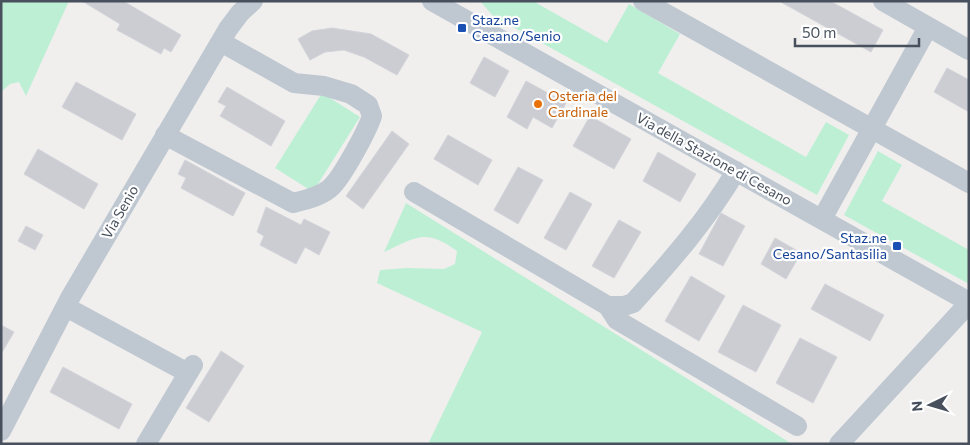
<svg xmlns="http://www.w3.org/2000/svg" width="970" height="445" viewBox="0 0 970 445" font-family="Commissioner,sans-serif">
	<style>
		.green { fill: #bdefd4 }
		.building { fill: #cbcdd3; stroke: #d2d4da }
		.lines { fill: none; stroke-linecap: round; stroke-linejoin: round }
		.minor { stroke: #bfc8d1; stroke-width: 20 }
		.transit-dot { fill: #1a4fb4; stroke: #fff; stroke-width: 2 }
		.food-dot { fill: #e8710a; stroke: #fff; stroke-width: 2 }
		.labels { text-anchor: middle; stroke-width: 4.5; stroke-linejoin: round; paint-order: stroke }
		.transit-label { font-size: 14px; fill: #164399; stroke: #fff; text-anchor: start }
		.food-label { font-size: 14px; fill: #c56008; stroke: #fff; text-anchor: start }
		.street-label { font-size: 14px; fill: #47505c; stroke: #fff }
	</style>
	<rect width="100%" height="100%" fill="#f1efee"/>
	<path class="green" d="M1,1H69L26,96L19,82L10,84L1,92Z
		M480,1H533L607,43L629,4L680,34L658,73L806,157L826,122L849,135L817,195L493,16Z
		M322,93L360,117L313,192L275,168Z
		M878,151L902,165L882,201L969,250V284L844,215Z
		M406,203L792,444H428L482,332L377,283L380,270L406,268L444,269L455,264L457,251C425,228 417,237 384,252Z"/>
	<path class="building" d="M82,1H123L181,35L171,52L164,48L161,54L117,30L120,24Z
		M779,1H830L883,30L871,52Z
		M332,28L371,34L409,55L397,75L364,57L344,50L325,52L310,60L298,39L312,31Z
		M484,57L509,71L495,97L470,83Z
		M947,68L969,80V112L934,92Z
		M526,81L566,103L552,128L533,117L527,129L507,117Z
		M76,82L136,114L122,140L62,107Z
		M227,87L285,121L271,146L220,116L226,106L218,102Z
		M590,116L631,139L614,169L573,146Z
		M392,131L409,144L363,209L346,196Z
		M448,135L492,160L478,185L434,159Z
		M38,149L98,184L84,209L24,174Z
		M658,152L696,174L680,202L643,181Z
		M185,160L245,193L233,216L181,188L186,178L178,174Z
		M518,167L543,180L518,224L494,210Z
		M570,192L592,204L566,250L544,238Z
		M266,207L301,225L304,219L330,232L319,255L305,247L296,264L260,245L264,236L257,232Z
		M721,213L745,226L723,266L699,254Z
		M619,220L641,232L614,278L592,266Z
		M26,226L43,235L35,250L18,241Z
		M775,238L801,253L786,279L761,264Z
		M691,276L725,296L699,341L665,321Z
		M825,284L884,315L870,341L811,309Z
		M743,305L781,325L756,372L718,352Z
		M1,325L14,332L1,354Z
		M800,338L837,357L813,403L776,383Z
		M221,351L244,366L209,422L186,408Z
		M63,367L132,404L119,429L50,392Z"/>
	<g class="lines">
		<path class="minor" d="M432,1L969,302
			M643,1L969,183
			M883,1L969,50
			M165,135L293,203C305,200 319,197 329,189C341,180 367,131 372,116L368,105L351,94L324,86L294,83L221,42
			M414,192L608,306L617,320L797,426
			M822,219L928,27
			M608,306H624L633,303C671,261 707,220 736,171
			M66,307L188,373
			M1,431L70,298L228,29L240,13L253,1
			M146,444L193,365
			M839,444L969,303"/>
	</g>
	<g class="transit-dot">
		<rect x="457" y="23" width="10" height="10" rx="2.5"/>
		<rect x="892" y="241" width="10" height="10" rx="2.5"/>
	</g>
	<circle class="food-dot" cx="538" cy="104" r="5"/>
	<g class="labels">
		<g class="transit-label">
			<text x="472" y="25">Staz.ne<tspan x="472" dy="16">Cesano/Senio</tspan></text>
			<text x="887" y="243" text-anchor="end">Staz.ne<tspan x="887" dy="16">Cesano/Santasilia</tspan></text>
		</g>
		<g class="food-label">
			<text x="548" y="101">Osteria del<tspan x="548" dy="16">Cardinale</tspan></text>
		</g>
		<g class="street-label">
			<text transform="translate(714 159) rotate(29)" y="5">Via della Stazione di Cesano</text>
			<text transform="translate(120 212) rotate(-60)" y="5">Via Senio</text>
		</g>
	</g>
	<rect width="970" height="445" fill="none" stroke="#47505c" stroke-width="5"/>
	<g transform="translate(930 405) rotate(265)" stroke="#ffffff" stroke-width="4" paint-order="stroke">
	<path d="M0-4L9 19L0 12L-9 19Z" fill="#47505c"/>
	<text y="-8" font-size="14" font-weight="bold" text-anchor="middle" fill="#47505c">N</text>
	</g>
	<path d="M795 38v8h124v-8" fill="none" stroke="#47505c" stroke-width="2.5"/>
	<text x="802" y="38" font-size="15" fill="#47505c" stroke="#ffffff" stroke-width="4" paint-order="stroke">50 m</text>
</svg>
